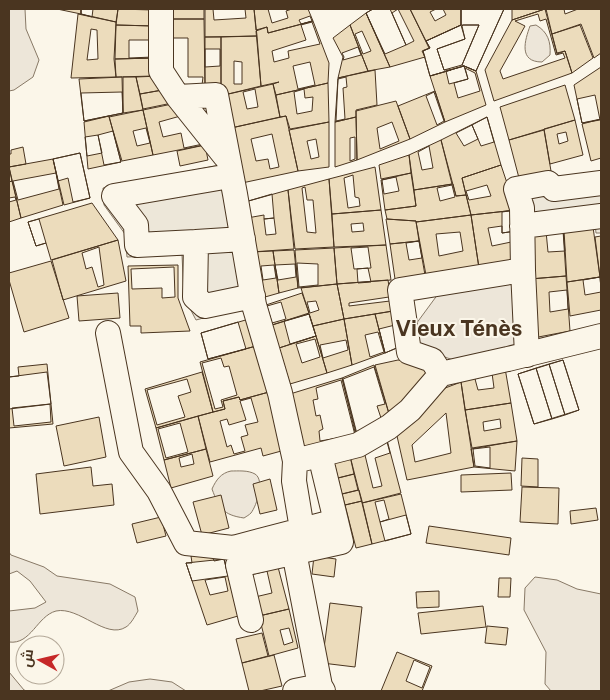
<svg xmlns="http://www.w3.org/2000/svg" width="610" height="700" viewBox="0 0 610 700" font-family="'Public Sans',Cairo,sans-serif">
	<style>
		.green { fill: #ede6d9; stroke: #887966 }
		.parking { fill: #ede7d9; stroke: #887966 }
		.building { fill: #ecdcbc; stroke: #4a3520; fill-rule: evenodd }
		.lines { fill: none; stroke-linecap: round; stroke-linejoin: round }
		.street-casing { stroke: #4a3520; stroke-width: 26 }
		.street { stroke: #fbf6e9; stroke-width: 24 }
		.labels { text-anchor: middle; stroke-width: 4; stroke-linejoin: round; paint-order: stroke }
		.district-label { font-size: 22px; font-weight: bold; fill: #4a3520; stroke: #fbf6e9 }
	</style>
	<rect width="100%" height="100%" fill="#fbf6e9"/>
	<path class="green" d="M9,9H25L26,29L39,60L33,77L14,90L9,91Z
		M536,25C548,32 551,42 550,55L542,62C518,62 525,40 530,26Z
		M516,278L519,347L459,362L422,349L414,332L416,324L441,290Z
		M231,471C238,471 248,470 255,474C265,480 257,505 251,513C249,515 247,516 244,518C223,515 219,508 212,489C216,480 221,473 231,471Z
		M9,552L11,555L44,567L57,576L110,584L135,597L138,611C135,616 131,624 126,627C106,640 79,606 56,611C37,616 31,645 9,642V611L35,608L46,602L30,581L17,571L9,574Z
		M535,577L557,580L577,589L601,594V691H551L545,684L546,652L524,610L525,588Z
		M9,672L24,690L27,691H9Z
		M150,679L172,682L186,691H108L129,682Z"/>
	<path class="parking" d="M220,165L244,307L196,320L184,297L182,255L127,257L125,234L104,205L103,188Z
		M551,175L554,183L601,175V233H596L595,224L518,232L517,209Z"/>
	<path class="building" d="M57,9H81V14Z
		M81,9H118L116,22L81,14Z
		M81,9H93L92,17L81,14Z
		M118,9L153,10L154,26L116,25Z
		M171,9H204V19H171Z
		M205,9H213L214,20L246,18L245,9H254L257,36L205,37Z
		M254,9H268L272,23L288,18L286,11L292,9H308L313,21L268,33L267,27L256,30ZM310,16L312,21L301,24L299,20Z
		M373,9H410L429,48L422,51L425,57L390,67L366,13ZM398,9L414,41L406,45L392,13Z
		M373,9H390L406,45L385,54L366,13Z
		M410,9H436L430,12L435,21L446,15L443,9H461V25L426,41Z
		M461,9H504L476,71L464,66L430,76L423,51L430,48L426,41L461,25ZM463,25H479L462,65L444,70L437,49L465,39L462,26Z
		M461,9H504L476,71L462,65L479,25H461Z
		M512,9H545L512,20Z
		M545,9L557,54L565,51L572,73L494,101L485,70L512,20ZM538,14L540,21L546,19L556,55L563,53L565,58L503,79L500,71L525,26L515,21Z
		M546,9H564L565,14L578,9H601V53L594,58L581,24L552,34Z
		M366,13L390,67L368,71L350,25ZM362,31L371,51L363,54L355,34Z
		M78,14L116,22L114,59L116,77L71,78ZM91,29L97,30L98,59L87,60Z
		M171,19H204L205,86H176L171,79ZM172,38H188V77H203L202,85L177,84L172,79Z
		M313,21L329,63L328,83L276,95L273,84L279,82L261,86L256,31L267,27L268,33ZM312,22L320,44L288,51L289,58L274,62L272,51L306,40L301,25ZM310,62L315,85L298,89L293,66Z
		M116,25L154,26V58L115,59ZM129,40H153V57L129,58Z
		M350,25L368,71L338,78L343,57L333,38ZM358,47L361,55L343,60L344,57L342,53Z
		M461,25L465,39L437,49L444,70H451L430,76L423,51L430,48L426,41Z
		M580,25L593,58L572,73L565,51L557,53L552,34Z
		M257,36L261,86L224,95L221,85V37ZM234,61L242,62V84H234Z
		M205,37H221V85L205,86ZM205,49H220V66L205,67Z
		M154,58V76L116,77L115,59Z
		M464,66L476,71L486,105L445,122L430,76ZM465,68L475,73L480,91L458,98L454,83L468,79Z
		M464,66L468,79L449,84L446,71Z
		M601,67V119L582,123L574,85Z
		M375,70L377,105L356,110V117L335,122L338,78ZM346,77L347,87L343,88L345,119L336,121L338,79Z
		M160,76L168,89L140,94L136,77Z
		M122,77L123,113L84,121L79,79ZM122,92L123,113L84,121L81,93Z
		M123,77H136L143,110L123,113Z
		M328,83L329,122L290,129L286,116L280,117L276,95ZM304,89L305,98L313,97L312,111L297,114L294,92Z
		M273,84L280,117L231,128L224,95ZM255,89L258,107L247,109L243,92Z
		M565,85L575,120L509,140L500,107Z
		M168,89L177,102L143,109L140,94Z
		M435,91L445,122L410,139L398,106ZM434,92L444,121L437,125L426,96Z
		M595,95L600,120L582,123L577,99Z
		M396,101L410,139L357,160L356,111ZM392,122L399,141L380,149L377,128Z
		M177,103L204,145L153,155L143,110ZM184,115L203,144L184,148L181,133L163,137L159,122Z
		M143,110L153,155L122,161L109,117ZM146,128L150,143L137,146L133,131Z
		M109,116L121,162L88,169L84,122ZM98,135L102,153L87,156L85,137Z
		M286,116L298,171L242,183L231,128ZM272,134L279,167L270,169L268,159L256,161L251,139Z
		M356,117L357,160L335,167V122ZM355,137V159L350,161V138Z
		M487,117L501,165L462,178L466,195L456,196L441,140ZM472,125L478,139L464,146L456,133Z
		M487,117L494,142L481,146L472,125Z
		M601,119V158L591,161L582,124Z
		M575,120L583,155L550,164L544,129ZM566,132L568,141L559,144L557,134Z
		M329,122V167L298,171L289,130ZM316,139L319,157L311,159L307,141Z
		M544,130L551,171L519,178L509,140Z
		M113,131L121,162L104,165L98,135Z
		M441,140L452,184L414,190L409,155ZM429,146L433,168L422,170L418,152Z
		M205,145L208,160L180,166L177,151Z
		M23,147L26,164L9,167V154H11V150Z
		M80,153L90,198L73,202L68,178L58,181L53,159Z
		M80,153L90,198L64,205L53,159Z
		M409,155L411,173L381,179L379,165Z
		M53,159L63,205L21,218L9,167ZM56,173L59,189L18,200L13,181Z
		M501,165L516,210L471,215L462,178ZM487,185L491,196L469,200L466,191Z
		M9,167L12,181L9,182Z
		M375,167L381,210L332,214L329,179ZM353,175L355,197L359,198L360,206L348,208L344,178Z
		M411,173L416,206L385,210L381,180ZM396,177L399,191L384,194L382,180Z
		M329,179L334,247L295,249L288,190ZM305,187L307,200H313L316,233L307,232L302,188Z
		M12,181L21,218L9,222V202L16,200L15,197L9,198V182Z
		M453,184L456,196L466,195L471,215L416,222V221L387,219L385,210L416,206L414,190ZM452,185L455,197L440,201L437,188Z
		M288,190L294,249L252,252L245,202ZM274,218L276,234L266,235L264,219Z
		M272,194L274,218L264,219V215L247,218L245,202Z
		M92,203L118,240L51,260L46,243L36,246L28,222Z
		M381,210L386,245L334,247L332,214ZM363,223L364,231L352,232L351,224Z
		M516,210L517,259L479,268L471,215ZM502,226V233L516,231V241L492,246L488,228Z
		M516,210V231L502,233V212Z
		M471,215L479,268L426,275L416,222ZM460,232L463,251L439,256L436,234Z
		M39,219L46,243L36,246L28,222Z
		M386,219L416,221L419,241L390,244Z
		M593,227L600,277L567,282L564,230Z
		M563,230L565,251L548,252L546,231Z
		M563,230L566,276L530,279L527,232Z
		M601,236V277H600L595,237Z
		M118,240L126,281L63,300L52,260ZM99,247L104,285L98,287L92,267L86,269L82,253Z
		M419,241L425,275L395,279L390,244ZM419,241L422,258L409,260L406,243Z
		M386,245L391,280L337,284L334,248ZM368,247L371,268L354,269L351,248Z
		M334,248L337,284L298,288L295,250ZM297,263L318,264V285L299,287Z
		M294,250L298,288L279,293L273,251ZM295,264L296,277L278,280L275,265Z
		M273,251L279,293L258,299L252,252ZM274,265L276,278L263,280L261,266Z
		M51,261L69,318L24,332L9,280V273Z
		M178,265V298L190,331L141,333V326H130L128,266ZM174,267L175,297L162,298V288L132,289L131,269Z
		M368,268L371,282L358,283L357,269Z
		M566,276L570,331L533,338L530,279ZM567,290L568,309L550,312L549,292Z
		M600,277L601,289L600,277L583,280L585,295L601,292V310L570,316L567,282Z
		M388,280L393,311L344,319L337,284ZM389,297L390,301L349,306V303Z
		M337,284L344,319L313,326L301,288ZM316,301L319,310L310,313L307,302Z
		M118,293L120,318L79,321L77,296Z
		M302,293L309,313L272,325L266,305ZM281,302L286,319L272,323L267,306Z
		M393,311L399,347L385,353L375,314Z
		M309,314L316,336L290,344L284,321Z
		M309,314L316,336L279,348L272,325Z
		M375,314L385,353L352,365L344,319ZM378,332L384,352L370,357L365,335Z
		M249,319L256,346L208,359L201,333Z
		M344,319L352,365L327,373L313,326ZM346,340L348,350L323,358L320,345Z
		M238,322L246,349L208,359L201,333Z
		M395,325L399,347L385,353L379,329Z
		M316,336L327,373L290,384L279,348ZM315,339L320,357L302,363L296,344Z
		M256,346L269,392L240,400L239,397L223,401L225,409L213,412L200,362ZM221,358L224,367L229,366L237,395L221,400L223,407L215,409L202,363Z
		M398,360L426,363L431,376L390,417L375,365Z
		M563,360L579,410L565,415L549,364Z
		M563,360L579,410L534,424L518,374Z
		M47,364L53,424L9,428V377L19,376L18,367ZM50,404L51,422L14,426L12,408Z
		M549,364L565,415L552,419L536,368Z
		M374,365L390,417L357,436L342,378ZM374,367L385,404L377,406L381,418L357,434L343,379Z
		M505,368L511,403L465,410L461,382ZM492,373L494,388L478,390L475,379Z
		M536,368L552,419L534,424L518,374Z
		M47,372L51,404L9,409V377Z
		M202,372L213,412L156,428L145,389ZM187,379L191,392L178,396L185,417L157,425L147,390Z
		M342,378L356,436L300,447L290,394ZM341,380L355,435L320,441L319,431L323,429L320,415L316,416L313,400L318,399L316,388Z
		M461,382L474,467L407,480L397,436L440,390ZM446,413L451,453L415,462L412,445Z
		M269,392L285,450L263,456L261,448L210,462L198,416L225,409L223,401L239,397L240,400ZM251,398L258,422L245,425L248,435L241,437L245,451L234,454L231,445L227,447L220,421L227,419L229,425L246,420L240,401Z
		M511,403L517,441L472,448L465,410ZM500,419L501,428L484,431L483,422Z
		M198,416L206,449L164,460L156,428ZM180,423L188,452L166,458L158,429Z
		M99,417L106,457L64,466L56,426Z
		M387,440L401,493L362,503L350,456ZM387,442L390,453L375,458L382,486L373,488L364,451Z
		M517,441L515,471L474,467L471,449ZM490,447V468L475,466L473,449Z
		M206,449L213,476L171,488L164,460ZM192,454L194,464L181,467L179,458Z
		M350,456L354,474L338,478L334,462Z
		M522,458L538,459V487L521,486Z
		M91,467L93,486L112,484L114,505L40,514L36,474Z
		M511,473L512,490L461,492V475Z
		M354,474L358,490L342,494L338,478Z
		M270,479L277,510L260,514L253,484Z
		M522,487L559,488L558,524L520,522Z
		M359,490L362,501L345,505L342,494Z
		M401,494L411,534L372,544L362,503ZM384,500L389,519L380,522L375,502Z
		M221,495L229,528L202,535L193,502Z
		M362,501L372,544L356,548L345,505Z
		M596,508L598,520L571,524L570,511Z
		M406,515L411,534L385,541L380,522Z
		M161,517L166,536L137,543L132,524Z
		M429,526L511,538L509,555L426,543Z
		M212,553L214,561L224,559L238,616L207,625L186,563H192L191,556ZM225,577L228,591L210,595L205,580Z
		M314,556L336,559L334,577L312,574Z
		M224,559L228,576L192,581L186,563Z
		M278,567L289,609L259,616L248,575ZM267,571L272,593L255,597L250,575Z
		M499,578H511L510,597H498Z
		M439,591V607L417,608L416,592Z
		M330,603L362,607L355,667L322,663Z
		M483,606L486,627L421,634L418,613Z
		M289,609L298,648L269,656L259,616ZM289,628L293,642L284,645L280,630Z
		M487,626L508,628L506,645L485,643Z
		M262,633L268,656L242,663L236,639Z
		M397,652L432,666L422,691H381ZM414,660L430,667L422,688L406,681Z
		M274,655L282,686L260,691H249L242,663Z"/>
	<g class="lines">
		<defs>
			<path id="street" d="M161,9V71L178,97L216,95L235,194L254,305L280,393L295,461L294,481L302,529L294,552L320,686L323,691
				M178,97L225,156
				M230,176L114,196L136,225L137,245L196,242L195,297L205,306L253,296
				M522,226L601,216
				M196,242L243,239
				M108,333L131,452L159,491L186,543L233,548L336,521
				M527,355L523,270L522,208L516,189L548,183L554,189L601,183
				M441,374L432,360L409,352L400,290L523,270
				M295,461L358,445L389,427L410,410L441,374L508,359L601,336
				M251,620L238,565L341,542L320,455
				M295,691L320,686"/>
		</defs>
		<use href="#street" class="street-casing"/>
		<use href="#street" class="street"/>
	</g>
	<g class="labels">
		<g class="district-label">
			<text x="459" y="336">Vieux Ténès</text>
		</g>
	</g>
	<rect width="610" height="700" fill="none" stroke="#4a3520" stroke-width="20"/>
	<g transform="translate(40 660) rotate(278)"><circle r="24" fill="#fbf6e9" stroke="#b4a999"/>
	<path d="M0-4L9 19L0 12L-9 19Z" fill="#c62828"/>
	<text y="-8" font-size="14" font-weight="bold" text-anchor="middle" fill="#4a3520">ش</text>
	</g>
</svg>
